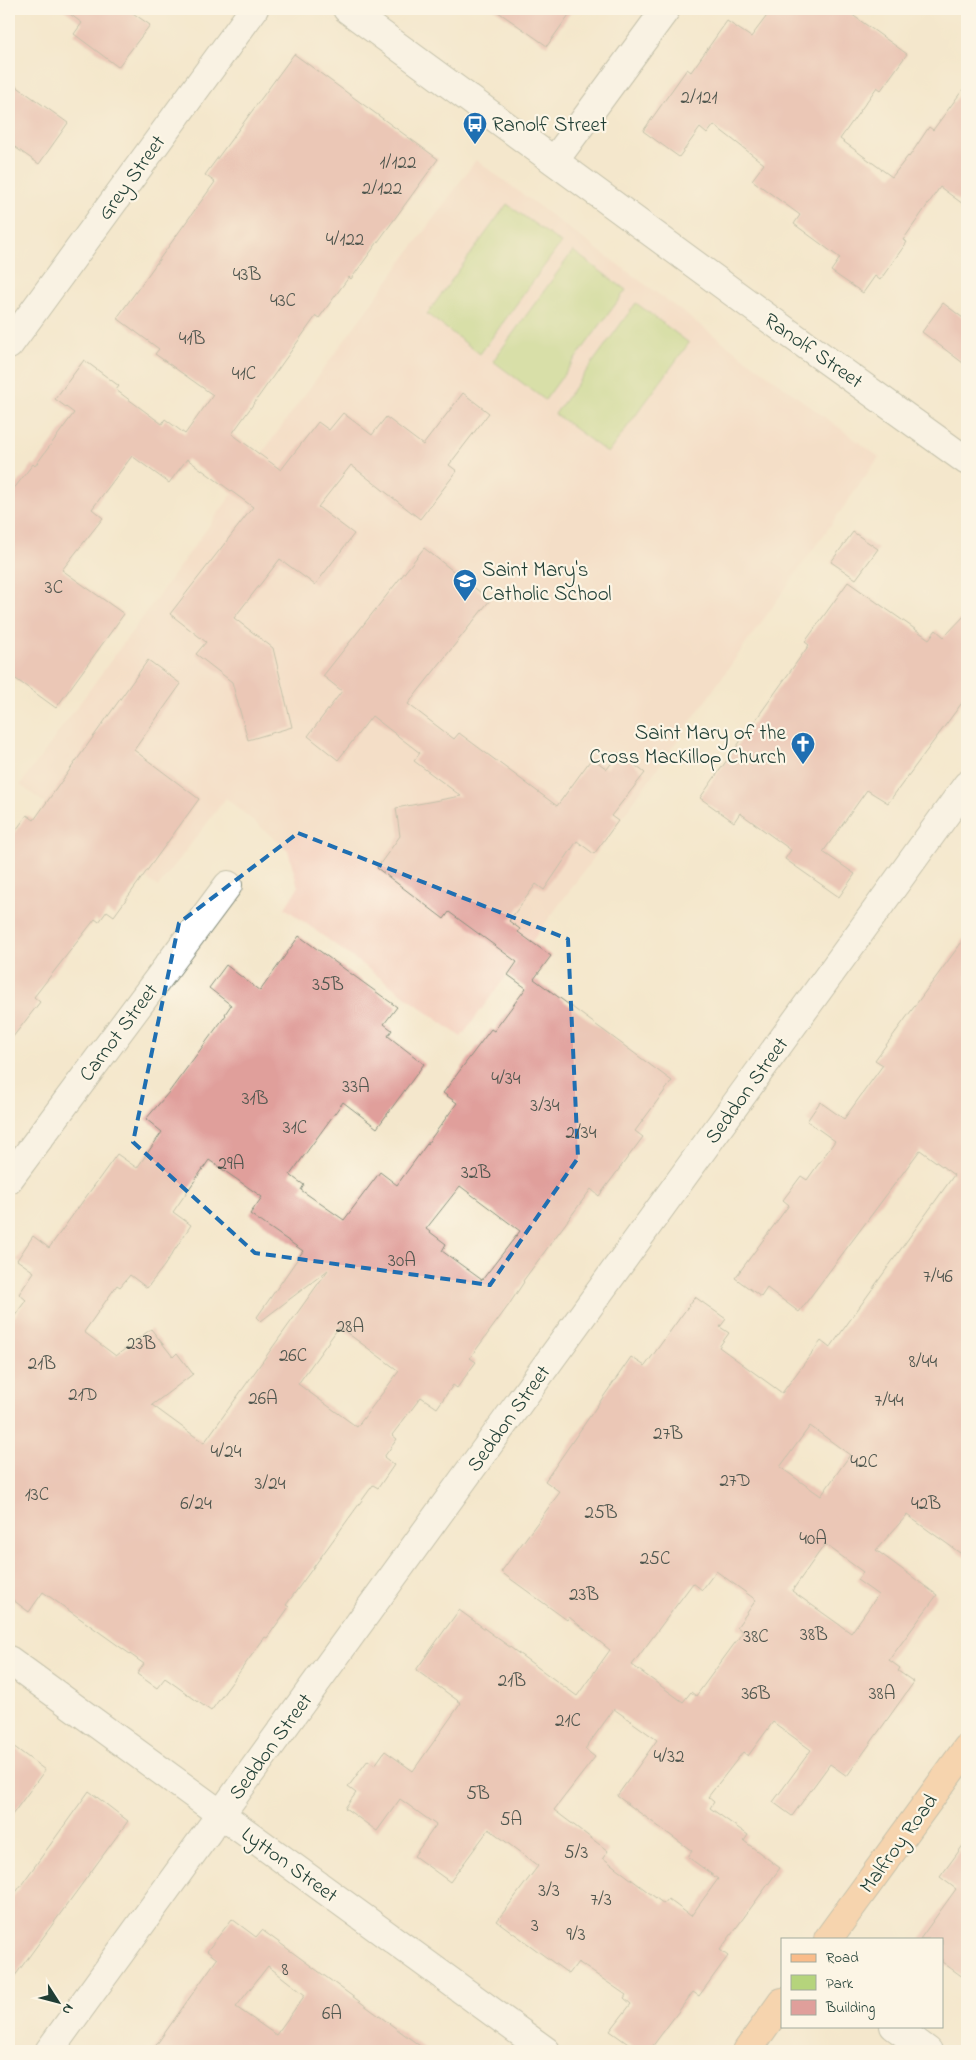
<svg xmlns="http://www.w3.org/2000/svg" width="976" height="2060" viewBox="0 0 976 2060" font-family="'Indie Flower',sans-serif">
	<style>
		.built { fill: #f4d3c1 }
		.green { fill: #b5d47c; stroke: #6a8858 }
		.building { fill: #e09f9b; fill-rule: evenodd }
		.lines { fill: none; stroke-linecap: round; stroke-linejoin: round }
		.minor-casing { stroke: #8a9280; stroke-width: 30 }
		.major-casing { stroke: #8a9280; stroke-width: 30 }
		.minor { stroke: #fff; stroke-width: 28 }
		.major { stroke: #f9bc8a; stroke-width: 28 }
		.marked { fill: none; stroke: #1f6fb2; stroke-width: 4; stroke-dasharray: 10 6; stroke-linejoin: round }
		.labels { text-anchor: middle; stroke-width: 4.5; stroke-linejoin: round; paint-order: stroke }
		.number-label { font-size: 19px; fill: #4f564e }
		.poi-label { font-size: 21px; fill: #1f3d34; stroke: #fcf5e5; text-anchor: start }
		.street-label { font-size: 21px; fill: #1f3d34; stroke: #fcf5e5 }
	</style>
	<rect width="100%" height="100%" fill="#fcf5e5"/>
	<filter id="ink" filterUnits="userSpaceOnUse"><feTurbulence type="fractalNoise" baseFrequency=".02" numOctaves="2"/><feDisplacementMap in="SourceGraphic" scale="10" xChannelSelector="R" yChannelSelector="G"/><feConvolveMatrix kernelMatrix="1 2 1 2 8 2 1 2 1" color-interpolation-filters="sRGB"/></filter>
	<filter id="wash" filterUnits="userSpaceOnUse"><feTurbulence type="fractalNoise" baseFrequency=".0096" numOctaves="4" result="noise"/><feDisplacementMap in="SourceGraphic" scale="20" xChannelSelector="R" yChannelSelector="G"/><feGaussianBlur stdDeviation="1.12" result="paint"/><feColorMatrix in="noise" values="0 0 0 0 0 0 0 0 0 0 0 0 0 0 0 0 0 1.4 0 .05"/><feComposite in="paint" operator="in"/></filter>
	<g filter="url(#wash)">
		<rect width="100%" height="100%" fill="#f4e7cc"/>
		<path class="built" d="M476,160L879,457L587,867L461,1037L285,908L298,887L288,850L226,798L158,887L20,785Z"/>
		<path class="green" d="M507,204L561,243L480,354L427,314Z
			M573,251L626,290L545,400L493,361Z
			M636,303L689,343L608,453L555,414Z"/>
		<g id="blocks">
			<path class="building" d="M63,9H127L150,25L118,67L74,34L82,23Z
				M494,9H573L547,46Z
				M772,9H844L907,54L881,90L877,87L840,139L892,177L908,156L909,157L929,127L933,130L967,84V207L940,187L903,240L907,242L880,280L875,276L863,293L831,271L840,258L794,224L800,215L752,180L764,164L714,125L707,134L700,128L679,157L643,131L687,69L691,72L727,21L751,37Z
				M294,54L438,159L351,279L349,277L319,318L316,316L232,434L281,470L318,422L329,430L343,413L372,435L386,417L423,445L463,393L489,413L449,465L457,471L420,519L351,465L318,507L354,534L315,585L280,559L234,618L273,648L292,727L248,740L232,682L196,654L206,642L170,614L253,507L187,459L169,483L132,456L92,509L103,518L62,570L124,614L56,708L9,674V495L33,464L35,466L74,413L55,399L84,360L119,386L116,390L162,424L165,419L185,434L213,395L155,354L159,349L117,318L215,182L205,175Z
				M9,81L68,123L39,164L9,143Z
				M943,303L967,321V366L922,332Z
				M853,532L878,549L856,579L831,562Z
				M424,548L490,600L408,704L454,739L459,733L557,806L592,758L607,769L619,753L645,773L611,816L618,821L594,854L577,841L544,890L536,884L509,921L520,929L518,932L551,956L534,979L672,1081L635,1131L643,1137L599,1196L591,1189L523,1281L524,1282L508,1306L470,1358L476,1362L457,1388L453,1385L437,1408L421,1397L392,1435L397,1439L384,1457L394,1465L378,1488L373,1485L286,1605L289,1607L267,1638L265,1637L211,1711L165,1678L157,1688L137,1674L144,1664L43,1592L29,1612L9,1597V1324L26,1300L19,1294L34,1272L17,1260L33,1236L49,1248L117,1154L137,1168L162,1132L146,1119L169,1092L226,1015L225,1014L231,1005L209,988L226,965L260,991L299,936L397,1007L384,1024L392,1030L388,1036L424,1064L377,1128L343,1102L290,1175L304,1185L301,1190L344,1220L380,1172L397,1185L457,1103L443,1093L491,1029L494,1031L526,988L508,975L517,962L449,912L444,919L377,868L400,836L396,808L461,796L414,761L420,753L372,716L338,760L308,736L342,691L323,676ZM209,1160L262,1197L250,1214L303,1251L257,1317L261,1321L328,1270L204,1443L152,1405L193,1374L177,1353L173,1357L151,1329L116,1356L84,1332L117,1285L120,1287L130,1275L147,1288L164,1266L191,1225L173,1212ZM460,1186L520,1231L482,1280L442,1251L446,1244L426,1229ZM339,1327L399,1371L357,1427L298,1384Z
				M848,582L929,639L936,630L944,637L967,613V696L888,803L867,790L823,852L855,874L839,897L785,859L791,850L740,813L734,822L700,798L809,645L805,642Z
				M148,660L181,684L134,750L199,799L114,916L107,911L99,922L95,919L34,997L40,1002L9,1042V840L27,815L34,820Z
				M967,935V1558L907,1515L876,1550L937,1595L889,1660L900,1668L898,1671L914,1682L847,1776L830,1764L792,1816L773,1802L811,1750L773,1722L748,1756L743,1752L708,1797L714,1802L710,1808L748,1835L744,1841L780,1868L720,1950L728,1956L699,1996L693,1992L649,2051H638L610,2031L631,2004L624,1998L626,1995L578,1962L569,1974L497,1921L538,1866L489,1829L450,1882L414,1856L436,1825L400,1799L377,1831L345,1808L356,1793L348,1787L368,1760L375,1765L385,1751L413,1771L461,1703L416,1670L459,1610L577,1696L610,1650L569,1617L567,1620L501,1572L560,1492L545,1481L631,1357L645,1366L695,1297L726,1319L720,1327L729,1333L719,1347L782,1393L821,1341L830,1348L954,1175L920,1150L799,1312L767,1288L761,1297L735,1278L789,1205L783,1200L801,1176L807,1180L835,1141L807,1121L820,1102L844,1119L883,1065L875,1060ZM810,1426L850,1455L821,1496L780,1467ZM825,1544L863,1572L857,1580L878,1595L851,1633L792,1591ZM716,1571L756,1600L737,1627L743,1632L696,1696L691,1692L683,1702L632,1665L693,1583L702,1590ZM614,1709L657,1740L617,1796L692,1851L688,1857L718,1879L691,1916L668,1899L664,1904L603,1858L608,1851L554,1810L595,1757L585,1749Z
				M9,1743L45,1770L9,1819Z
				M89,1791L128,1821L9,1984V1902Z
				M967,1840V1980L942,1962V1939H920L956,1889L940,1877Z
				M232,1919L256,1937L262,1930L427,2051H152L217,1959L207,1951ZM268,1966L305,1995L276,2035L236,2007Z"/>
		</g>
	</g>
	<g filter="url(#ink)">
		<use href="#blocks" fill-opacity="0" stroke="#8a9280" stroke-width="1"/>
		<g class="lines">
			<defs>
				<path id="minor" d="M347,9L757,310L967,461
					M555,160L666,9
					M9,345L254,9
					M9,1179L228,885
					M9,1660L546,2051
					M894,2026L928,2051
					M49,2051L967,785"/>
				<path id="major" d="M828,1939L967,1748
					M747,2051L782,2002"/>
			</defs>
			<use href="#minor" class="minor-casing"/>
			<use href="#major" class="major-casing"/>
			<use href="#minor" class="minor"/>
			<use href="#major" class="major"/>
		</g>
	</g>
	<path d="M0 0H976V2060H0ZM298,833L568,939L578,1158L490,1285L255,1253L133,1142L179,923Z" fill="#f4e7cc" fill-opacity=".55" fill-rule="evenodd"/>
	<path class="marked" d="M298,833L568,939L578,1158L490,1285L255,1253L133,1142L179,923Z"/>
	<defs>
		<symbol id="bus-pin" viewBox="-11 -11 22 30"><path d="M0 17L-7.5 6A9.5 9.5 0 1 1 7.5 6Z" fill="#1f6fb2" stroke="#fcf5e5"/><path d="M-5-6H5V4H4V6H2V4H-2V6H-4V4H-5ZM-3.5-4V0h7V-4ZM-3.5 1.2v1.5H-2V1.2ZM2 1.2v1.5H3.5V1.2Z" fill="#fff"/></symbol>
		<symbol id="school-pin" viewBox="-11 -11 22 30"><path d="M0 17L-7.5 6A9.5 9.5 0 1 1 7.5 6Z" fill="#1f6fb2" stroke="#fcf5e5"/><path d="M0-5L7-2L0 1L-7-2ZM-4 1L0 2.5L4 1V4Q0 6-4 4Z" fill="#fff"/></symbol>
		<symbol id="church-pin" viewBox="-11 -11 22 30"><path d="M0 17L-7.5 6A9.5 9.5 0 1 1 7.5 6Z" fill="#1f6fb2" stroke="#fcf5e5"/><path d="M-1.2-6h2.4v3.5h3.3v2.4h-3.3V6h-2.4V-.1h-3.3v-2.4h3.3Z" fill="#fff"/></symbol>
	</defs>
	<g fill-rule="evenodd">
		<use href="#bus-pin" x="461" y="110" width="28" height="38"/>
		<use href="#school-pin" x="451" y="567" width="28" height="38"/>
		<use href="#church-pin" x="789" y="730" width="28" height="38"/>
	</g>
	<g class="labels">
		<g class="number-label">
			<text x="699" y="103">2/121</text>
			<text x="398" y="168">1/122</text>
			<text x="382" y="194">2/122</text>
			<text x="345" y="245">4/122</text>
			<text x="247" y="280">43B</text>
			<text x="283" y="306">43C</text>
			<text x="192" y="344">41B</text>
			<text x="244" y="379">41C</text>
			<text x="54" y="593">3C</text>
			<text x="328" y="990">35B</text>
			<text x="506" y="1084">4/34</text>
			<text x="356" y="1092">33A</text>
			<text x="255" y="1104">31B</text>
			<text x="545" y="1111">3/34</text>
			<text x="295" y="1133">31C</text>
			<text x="581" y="1138">2/34</text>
			<text x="231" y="1169">29A</text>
			<text x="476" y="1178">32B</text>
			<text x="402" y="1266">30A</text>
			<text x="938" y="1282">7/46</text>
			<text x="350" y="1332">28A</text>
			<text x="141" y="1349">23B</text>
			<text x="293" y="1361">26C</text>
			<text x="923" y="1367">8/44</text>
			<text x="42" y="1369">21B</text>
			<text x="83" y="1400">21D</text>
			<text x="263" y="1404">26A</text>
			<text x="889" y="1406">7/44</text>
			<text x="668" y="1439">27B</text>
			<text x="226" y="1457">4/24</text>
			<text x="864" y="1467">42C</text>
			<text x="735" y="1486">27D</text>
			<text x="270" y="1489">3/24</text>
			<text x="37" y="1500">13C</text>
			<text x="196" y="1509">6/24</text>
			<text x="926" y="1509">42B</text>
			<text x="601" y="1518">25B</text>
			<text x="813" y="1544">40A</text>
			<text x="655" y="1564">25C</text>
			<text x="584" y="1600">23B</text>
			<text x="814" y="1640">38B</text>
			<text x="756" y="1642">38C</text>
			<text x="512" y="1686">21B</text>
			<text x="756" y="1699">36B</text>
			<text x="882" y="1699">38A</text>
			<text x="568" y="1726">21C</text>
			<text x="669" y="1762">4/32</text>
			<text x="478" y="1799">5B</text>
			<text x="511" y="1825">5A</text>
			<text x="576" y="1858">5/3</text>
			<text x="549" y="1896">3/3</text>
			<text x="601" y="1905">7/3</text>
			<text x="535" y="1931">3</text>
			<text x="576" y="1940">9/3</text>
			<text x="285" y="1975">8</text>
			<text x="332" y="2019">6A</text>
		</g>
		<g class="poi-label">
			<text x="492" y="131">Ranolf Street</text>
			<text x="482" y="576">Saint Mary's<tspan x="482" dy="24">Catholic School</tspan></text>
			<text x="786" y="739" text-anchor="end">Saint Mary of the<tspan x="786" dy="24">Cross MacKillop Church</tspan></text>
		</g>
		<g class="street-label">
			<text transform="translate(131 177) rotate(-54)" y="7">Grey Street</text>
			<text transform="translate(814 350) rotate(35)" y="7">Ranolf Street</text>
			<text transform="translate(118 1032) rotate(-53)" y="7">Carnot Street</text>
			<text transform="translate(746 1090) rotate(-54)" y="7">Seddon Street</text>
			<text transform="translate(508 1418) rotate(-54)" y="7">Seddon Street</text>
			<text transform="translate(270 1746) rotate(-54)" y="7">Seddon Street</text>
			<text transform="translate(898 1843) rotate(-54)" y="7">Malfroy Road</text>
			<text transform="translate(290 1864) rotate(36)" y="7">Lytton Street</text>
		</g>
	</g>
	<rect width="976" height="2060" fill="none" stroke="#fcf5e5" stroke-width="30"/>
	<rect x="781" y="1938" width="162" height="90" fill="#fcf5e5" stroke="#a4ab9e"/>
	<rect x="791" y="1954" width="25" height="8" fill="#f9bc8a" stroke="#a4ab9e"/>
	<text x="826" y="1962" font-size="15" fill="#1f3d34">Road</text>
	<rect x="791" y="1975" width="25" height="15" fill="#b5d47c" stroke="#a4ab9e"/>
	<text x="826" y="1988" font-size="15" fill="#1f3d34">Park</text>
	<rect x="791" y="2000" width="25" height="15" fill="#e09f9b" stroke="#a4ab9e"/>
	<text x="826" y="2012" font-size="15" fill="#1f3d34">Building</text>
	<g transform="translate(58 2002) rotate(126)" stroke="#fcf5e5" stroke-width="4" paint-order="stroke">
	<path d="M0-4L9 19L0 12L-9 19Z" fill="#1f3d34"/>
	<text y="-8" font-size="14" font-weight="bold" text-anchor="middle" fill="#1f3d34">N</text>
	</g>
</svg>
